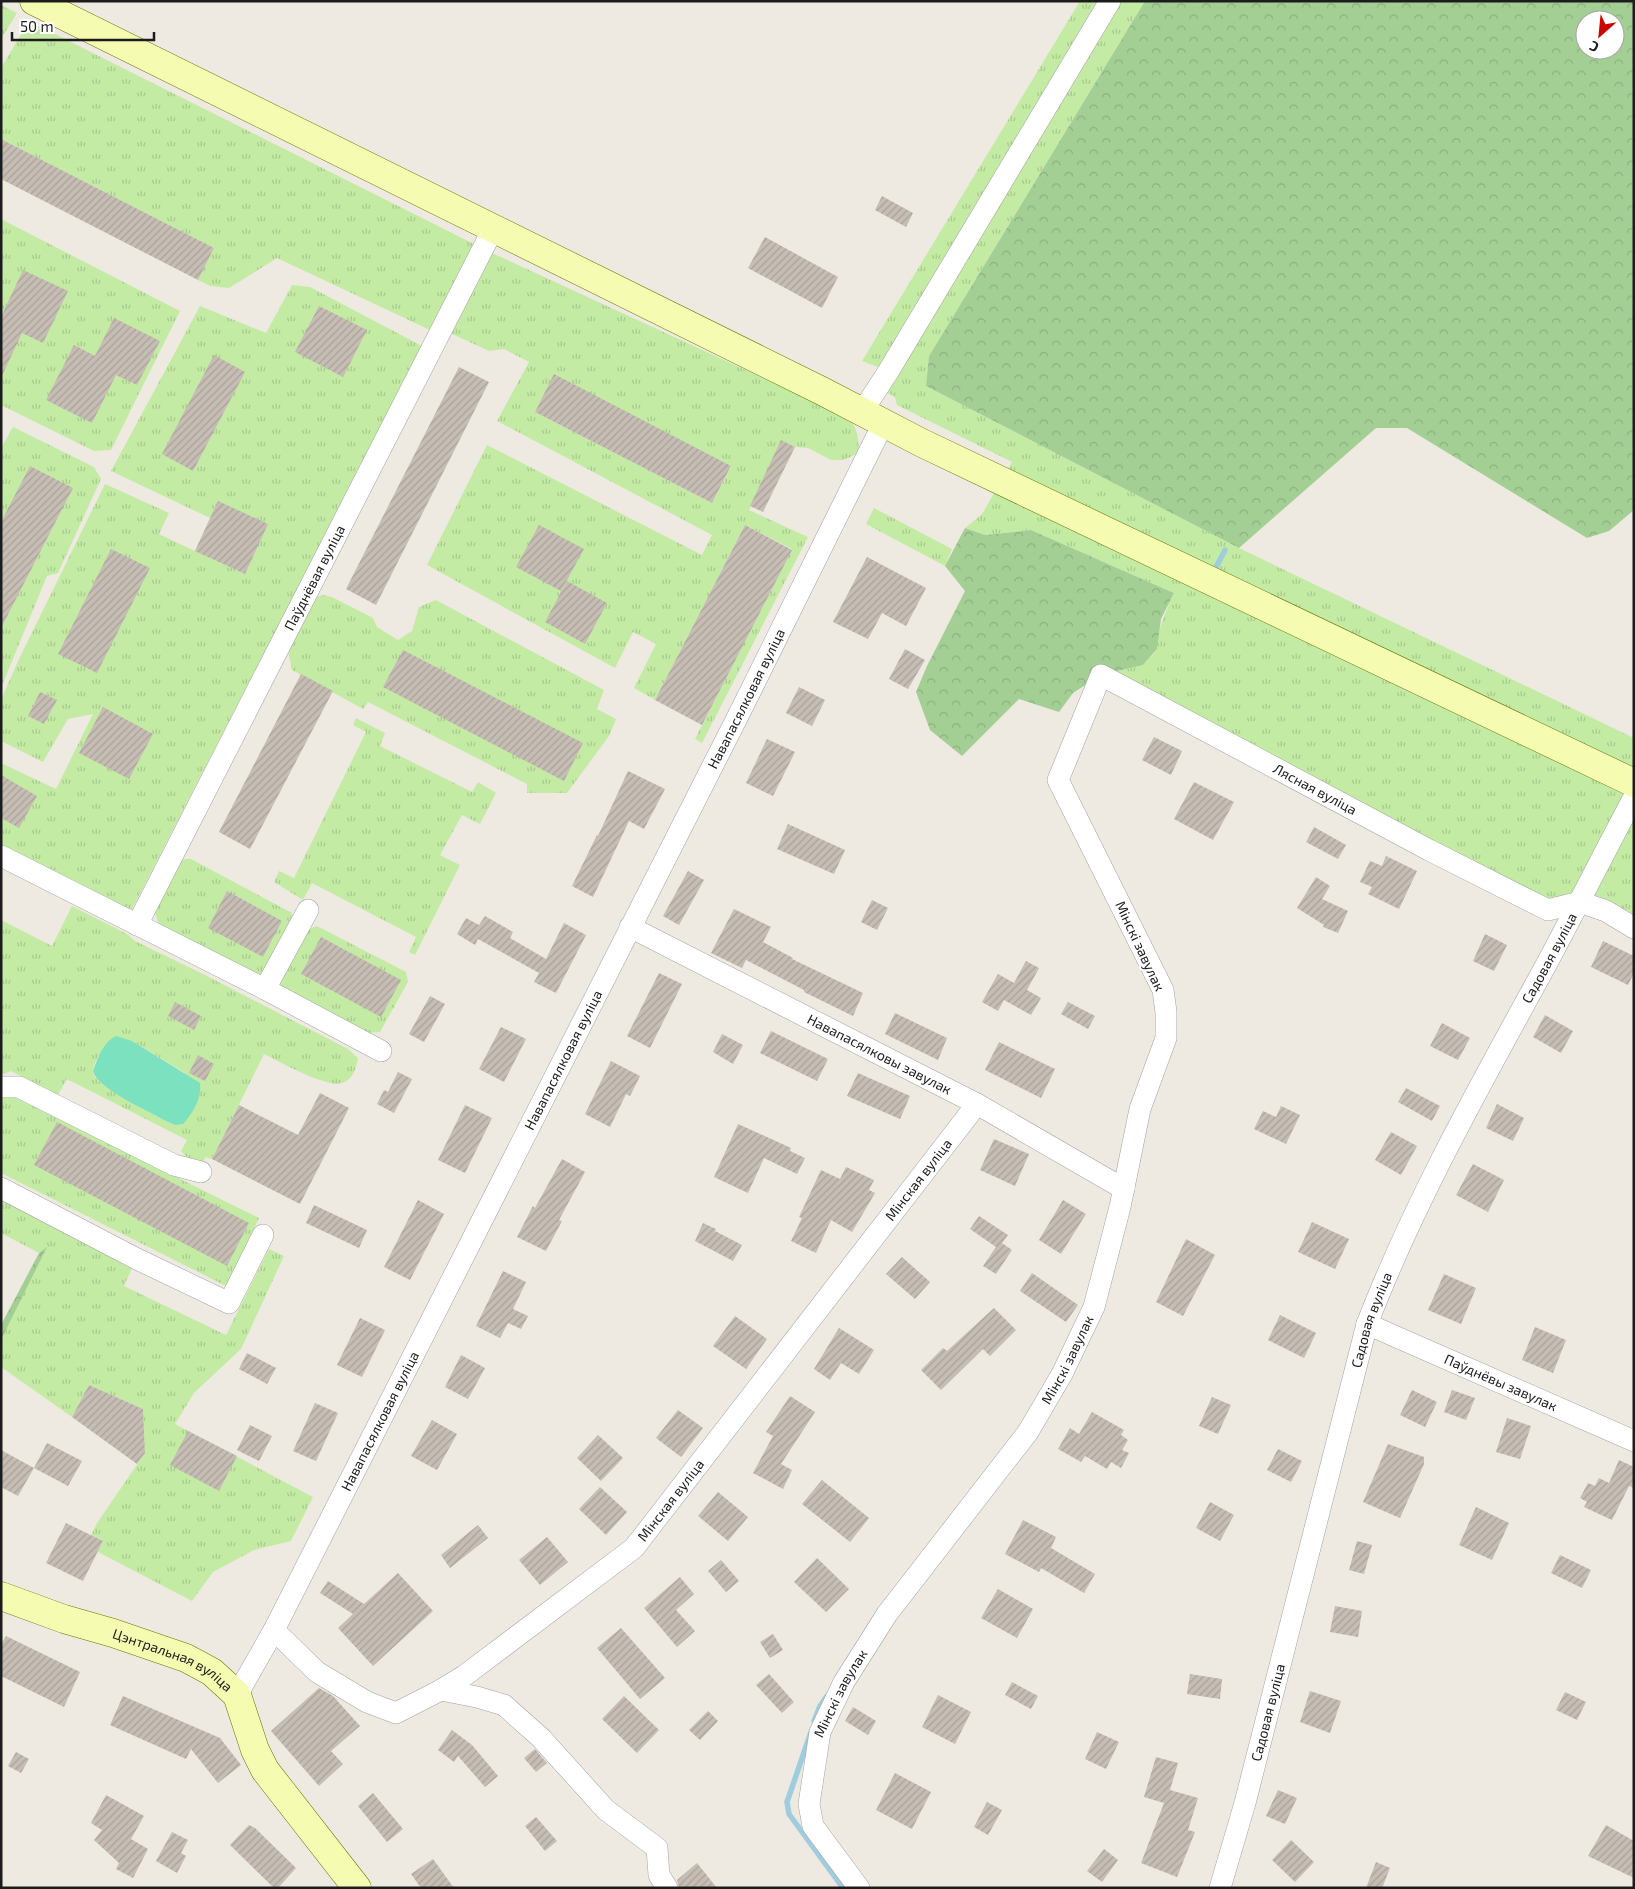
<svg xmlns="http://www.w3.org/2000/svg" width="1635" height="1889" viewBox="0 0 1635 1889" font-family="'Exo 2',sans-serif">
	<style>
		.grass { fill: url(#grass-tufts); fill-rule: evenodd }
		.forest { fill: url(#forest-crowns); fill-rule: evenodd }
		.pitch { fill: #7be1be }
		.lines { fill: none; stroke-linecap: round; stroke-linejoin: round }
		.stream { stroke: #9fcdde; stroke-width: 5.5 }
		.building { fill: url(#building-hatch) }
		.street-casing { stroke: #a3a3a3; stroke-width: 22 }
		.secondary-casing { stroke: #657600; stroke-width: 29 }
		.street { stroke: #fff; stroke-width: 21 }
		.secondary { stroke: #f5fcb2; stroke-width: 28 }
		.labels { text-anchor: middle; stroke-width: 4; stroke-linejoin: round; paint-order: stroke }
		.street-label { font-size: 14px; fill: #1c1c1c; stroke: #fff }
	</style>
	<defs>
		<pattern id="grass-tufts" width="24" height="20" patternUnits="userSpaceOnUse" patternTransform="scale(1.25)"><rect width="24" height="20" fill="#c4eba4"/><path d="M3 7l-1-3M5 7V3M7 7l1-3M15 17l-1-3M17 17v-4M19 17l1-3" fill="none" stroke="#a8c98d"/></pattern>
		<pattern id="forest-crowns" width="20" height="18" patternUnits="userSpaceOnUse" patternTransform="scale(1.25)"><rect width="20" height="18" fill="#a3cf94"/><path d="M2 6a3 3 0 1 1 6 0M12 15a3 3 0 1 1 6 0" fill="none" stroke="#8cb17f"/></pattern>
		<pattern id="building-hatch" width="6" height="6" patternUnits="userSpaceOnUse" patternTransform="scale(1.25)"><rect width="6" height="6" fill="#c6bdb4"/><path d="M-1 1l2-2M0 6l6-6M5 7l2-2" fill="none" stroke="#aaa29a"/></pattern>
	</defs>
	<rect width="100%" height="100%" fill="#eeeae1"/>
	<path class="grass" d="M1080,1H1145L929,356L926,386L1239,548L1634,738V797L1580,902L1548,910L1101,675L1143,665L1156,651C1158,629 1165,613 1174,593L1031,530L984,535L965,528L982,514L1012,462L897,405L895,397L877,387L888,371L862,361Z
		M1,5L17,13L1,39Z
		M29,21L476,245L432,331L277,258L229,288L210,286L198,280L214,248L1,139V68Z
		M1,219L180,311L111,450L94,451L1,405Z
		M490,252L817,403C846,417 859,416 859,453L843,460H831L808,448L795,447L781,441L749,510L808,537L702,743L695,739L792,549L745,525L655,700L634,688L656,644L633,632L615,668L427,565L487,445L702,555L712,535L497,421L529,362L504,349L489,351L450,333ZM554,375L731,467L712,503L535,412Z
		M292,285L310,287L422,346L130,913L1,848V763L56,789L93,714L68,719L43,762L1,741V700L19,659L105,484L169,513L159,534L195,551L210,518L111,471L200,306L266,333Z
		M13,427L94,467L101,479L58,573L47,576L1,688V448Z
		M874,508L952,549L945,566L866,524Z
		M324,595L332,597L373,618L377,627L398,640L412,631L419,607L436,600L604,690L597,709L616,719L609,736L567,793H527V784L368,702L363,709L292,670L288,651L316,597Z
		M356,718L385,733L380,746L472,792L478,782L496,793L480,824L462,815L440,855L460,865L415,955L409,952L416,937L312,883L303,900L274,882L279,871L294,878L366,732L353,725Z
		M1634,818V915L1587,893Z
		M185,859H191L292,913L290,928L267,971L257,977L158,923L154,909L178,863Z
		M72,906L127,934L135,941L205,975L348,1049L358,1058C356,1068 353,1080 342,1083C326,1088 280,1062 264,1054L212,1159L205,1157L201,1172L181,1151L187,1140L67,1079L58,1095L11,1071L1,1075V920L52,946ZM132,1041L185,1073L175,1125C161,1119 95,1086 93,1073C92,1065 100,1055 103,1048Z
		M317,926L406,972L408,982L380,1032L369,1033L284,990L279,984L304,931Z
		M12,1096L259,1218L226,1286L1,1173V1098Z
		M1,1198L133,1266L124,1286L226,1335L269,1249L284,1256L241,1349L194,1393L175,1424L313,1497L291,1541L254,1550L213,1572L192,1601L98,1552L103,1541L91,1535L97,1523L145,1453L143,1409L89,1385L72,1417L1,1367V1340L46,1248L39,1253L1,1233Z"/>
	<path class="forest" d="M1145,1H1634V510L1609,531L1587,538L1407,428H1376L1239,548L926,386L929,356ZM1585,20H1615V50H1585Z
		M965,528L985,535L1031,530L1174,593L1161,619L1157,649L1143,665L1101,675L1073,693L1059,712L1019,699L962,756L930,730L916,692L927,666L965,591L945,566Z
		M47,1247L1,1340V1325L39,1253Z"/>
	<path class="pitch" d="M116,1036L132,1041L200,1083C202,1098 193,1113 183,1124L175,1125L166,1121C150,1112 96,1088 93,1071C98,1058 103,1042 116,1036Z"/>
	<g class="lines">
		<path class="stream" d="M1213,573L1225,550
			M814,1721L820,1706L827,1696
			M811,1732L787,1802L789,1814L843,1888"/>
	</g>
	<path class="building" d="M1,139L214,248L198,280L1,179Z
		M882,196L913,213L906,227L875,210Z
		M765,237L838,277L822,308L748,268Z
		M23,270L68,291L43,343L22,333L1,378V317Z
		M319,306L367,330L343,377L295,352Z
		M114,318L160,341L137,385L116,375L92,423L46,400L74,345L95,356Z
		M214,355L245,372L193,471L162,454Z
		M459,367L489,382L376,605L346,589Z
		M554,374L731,466L712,503L535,412Z
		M781,440L795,447L763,512L750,506Z
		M30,466L73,488L1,628V522Z
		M218,501L268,524L245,574L195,551Z
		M539,525L584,549L561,591L516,567Z
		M745,525L792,550L702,725L655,700Z
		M111,549L150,568L97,673L58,654Z
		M867,557L926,588L906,626L882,613L868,639L833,622Z
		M567,581L607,603L585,644L545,622Z
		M905,649L925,660L908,689L889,679Z
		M403,650L583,743L564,781L383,687Z
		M301,674L333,691L250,849L219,832Z
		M799,687L825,700L812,726L786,713Z
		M40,692L57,700L44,724L28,716Z
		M103,707L153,734L129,779L79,753Z
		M1154,737L1182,751L1171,775L1142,760Z
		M767,739L795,752L773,796L746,783Z
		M628,771L665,789L644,829L629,821L593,897L572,886L597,835L598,836Z
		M1,775L37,796L19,828L1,818Z
		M1194,782L1234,802L1213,840L1174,819Z
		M788,824L845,850L834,874L777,849Z
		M1314,827L1346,845L1338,859L1306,842Z
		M1386,856L1417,871L1399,909L1368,894L1372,887L1360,882L1370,861L1382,866Z
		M688,871L704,880L679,925L663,916Z
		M1316,877L1330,886L1322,899L1348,911L1338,933L1323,927L1324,925L1297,908Z
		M227,891L282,921L263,957L208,928Z
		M872,900L888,908L877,930L861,922Z
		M734,909L771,927L763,942L793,958L792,959L863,993L853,1016L804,992V990L746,960L742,968L711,953Z
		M485,916L513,932L510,938L546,959L564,923L586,935L556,993L534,982L539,973L478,939L475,945L457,934L466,918L479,925Z
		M1485,934L1507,945L1494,971L1473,961Z
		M321,937L401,980L381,1017L301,974Z
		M1603,941L1634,956V973L1628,985L1591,967Z
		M1026,961L1039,968L1027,990L1041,998L1031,1015L1004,1000L998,1011L982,1002L998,974L1014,983Z
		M659,973L682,984L650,1048L627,1036Z
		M430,996L445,1004L424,1042L409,1034Z
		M175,1002L201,1016L194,1030L168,1016Z
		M1068,1002L1095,1016L1088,1029L1061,1014Z
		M895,1013L947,1038L938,1060L885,1034Z
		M1545,1015L1573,1031L1561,1053L1533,1037Z
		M1442,1023L1470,1038L1458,1060L1430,1046Z
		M501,1027L526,1039L504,1082L479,1069Z
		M771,1031L828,1059L817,1081L760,1053Z
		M722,1034L743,1045L733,1064L713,1052Z
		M999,1042L1055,1069L1041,1098L985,1070Z
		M198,1055L214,1064L205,1081L189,1073Z
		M611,1061L640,1076L630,1096L626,1094L610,1127L585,1114Z
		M398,1072L412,1079L394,1113L377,1104L384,1090L388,1092Z
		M858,1073L910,1096L900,1119L847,1096Z
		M1406,1088L1440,1106L1432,1121L1398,1102Z
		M320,1093L349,1108L300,1204L212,1159L239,1105L298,1135Z
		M1497,1104L1524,1118L1513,1141L1486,1128Z
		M465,1105L492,1118L465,1173L438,1160Z
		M1281,1106L1300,1115L1286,1144L1254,1129L1263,1111L1276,1117Z
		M57,1122L249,1223L227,1266L34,1165Z
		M738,1124L791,1148L790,1151L805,1158L797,1174L764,1158L748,1193L714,1177Z
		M1391,1132L1417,1146L1401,1175L1375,1160Z
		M994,1139L1029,1154L1015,1186L980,1170Z
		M562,1159L585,1172L559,1220L562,1221L546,1251L517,1237L533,1206L535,1208Z
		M1473,1164L1504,1180L1488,1212L1456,1195Z
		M846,1167L874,1180L869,1190L875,1193L852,1232L831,1220L816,1253L791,1241L802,1218L799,1217L821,1170L840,1179Z
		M418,1200L444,1214L410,1280L384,1267Z
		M1063,1200L1086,1214L1061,1254L1039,1240Z
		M314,1205L367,1230L359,1248L306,1223Z
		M979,1216L1008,1235L1002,1243L1012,1250L996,1274L983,1266L996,1247L970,1229Z
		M1312,1222L1349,1239L1335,1269L1298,1252Z
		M703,1223L716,1229L715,1231L742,1245L733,1261L695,1241Z
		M1186,1239L1215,1255L1183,1316L1156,1302Z
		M902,1257L930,1282L915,1299L886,1274Z
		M503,1271L526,1282L513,1309L528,1316L521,1329L508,1323L500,1338L476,1326Z
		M1032,1273L1078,1305L1066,1322L1020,1291Z
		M1444,1274L1476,1288L1461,1324L1428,1310Z
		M994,1308L1016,1330L990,1356L983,1349L941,1390L921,1370L943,1348L947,1351Z
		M1280,1315L1316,1333L1304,1358L1268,1340Z
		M735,1316L767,1339L746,1369L713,1346Z
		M360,1318L385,1330L362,1377L337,1365Z
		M1535,1327L1566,1340L1553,1373L1522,1360Z
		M839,1328L874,1350L859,1374L841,1363L830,1380L814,1369Z
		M247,1353L276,1368L267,1384L239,1369Z
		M461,1355L485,1368L468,1399L445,1387Z
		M89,1385L143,1409L145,1453L137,1464L72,1417Z
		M1412,1390L1437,1402L1425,1427L1400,1415Z
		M1452,1390L1475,1398L1466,1420L1444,1412Z
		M790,1396L815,1412L781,1464L792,1470L783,1489L753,1473L773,1436L766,1432Z
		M1212,1397L1231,1405L1218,1434L1199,1426Z
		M315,1403L338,1413L316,1461L293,1451Z
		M678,1410L703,1428L681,1457L656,1438Z
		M1092,1412L1124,1430L1121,1435L1128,1440L1122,1450L1129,1453L1121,1468L1111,1462L1107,1469L1085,1456L1081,1462L1058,1449L1070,1428L1079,1434Z
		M1507,1418L1531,1426L1520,1459L1496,1452Z
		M432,1420L457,1434L437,1470L411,1456Z
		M250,1425L272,1436L259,1461L237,1450Z
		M188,1431L237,1456L219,1491L170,1465Z
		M598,1435L623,1458L601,1481L577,1458Z
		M47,1443L82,1461L68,1486L34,1468Z
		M1388,1444L1424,1457V1464L1400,1518L1363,1502Z
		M1278,1449L1302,1461L1291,1482L1267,1470Z
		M1,1450L34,1468L18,1496L1,1487Z
		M1619,1460L1634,1467V1488L1629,1486L1612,1520L1584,1507L1587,1502L1580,1498L1588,1483L1595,1486L1599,1478L1609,1483Z
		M822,1480L869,1518L850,1542L802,1504Z
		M600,1487L627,1512L606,1535L579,1509Z
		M718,1492L748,1517L728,1541L698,1516Z
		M1210,1502L1234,1515L1220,1541L1196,1528Z
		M1476,1507L1509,1523L1492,1560L1459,1545Z
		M1023,1520L1056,1537L1051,1548L1095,1574L1084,1593L1041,1568L1039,1572L1005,1554Z
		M66,1523L103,1541L83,1581L46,1563Z
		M478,1525L488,1538L450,1568L441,1555Z
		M547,1537L568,1562L540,1585L519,1560Z
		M1357,1541L1372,1545L1364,1574L1349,1570Z
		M1560,1555L1591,1570L1582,1588L1551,1573Z
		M817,1558L849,1589L826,1612L794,1582Z
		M721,1560L739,1581L726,1592L708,1571Z
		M398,1573L433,1611L373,1666L338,1628L353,1614L320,1593L328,1581L364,1604Z
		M680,1577L694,1594L676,1610L695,1631L677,1647L644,1608Z
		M998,1589L1033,1609L1017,1638L981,1618Z
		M1335,1606L1362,1611L1358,1637L1330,1632Z
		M621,1628L665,1678L640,1699L597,1648Z
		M773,1634L783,1650L770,1658L760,1642Z
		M6,1636L80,1672L64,1707L1,1676V1645Z
		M769,1674L794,1702L782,1713L756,1685Z
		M1190,1674L1222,1679L1220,1699L1187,1694Z
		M1012,1682L1038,1696L1031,1709L1005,1695Z
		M319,1688L333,1696L360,1726L331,1751L343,1764L319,1786L271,1731Z
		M1310,1691L1341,1701L1330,1733L1300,1722Z
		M1565,1692L1586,1702L1577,1720L1556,1710Z
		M938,1695L971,1712L955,1744L922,1727Z
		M123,1696L220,1738L241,1765L218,1783L191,1749L186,1759L110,1725Z
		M624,1696L659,1730L637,1753L602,1719Z
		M853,1707L876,1721L868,1735L845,1721Z
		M708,1711L718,1721L700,1740L689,1730Z
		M452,1730L472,1745L498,1776L485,1787L458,1756L454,1762L438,1750Z
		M1097,1732L1119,1742L1106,1769L1085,1759Z
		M535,1749L547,1763L536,1772L524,1758Z
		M16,1752L29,1759L21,1773L8,1766Z
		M1156,1757L1178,1763L1170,1790L1198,1798L1188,1830L1195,1832L1177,1877L1141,1863L1164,1803L1144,1797Z
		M895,1773L931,1792L912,1829L876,1810Z
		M1278,1790L1297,1798L1285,1824L1266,1816Z
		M373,1793L403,1829L387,1842L358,1806Z
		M106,1795L144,1816L131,1839L148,1849L133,1878L116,1869L119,1863L94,1840L102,1830L91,1823Z
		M987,1802L1002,1810L988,1835L974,1827Z
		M536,1817L557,1841L545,1851L525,1826Z
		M249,1825L255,1828L296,1868L278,1888H274L230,1845Z
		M1606,1825L1634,1841V1878L1588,1856Z
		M172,1832L188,1840L181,1853L186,1856L177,1873L156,1861Z
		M1291,1840L1314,1862L1295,1882L1272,1860Z
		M1104,1849L1118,1860L1102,1882L1087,1871Z
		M433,1859L454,1888H421L411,1874Z
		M1376,1862L1390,1868L1382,1888H1366Z
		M697,1863L717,1888H679L677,1880Z"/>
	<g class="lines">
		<defs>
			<g id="street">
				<path d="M862,412L888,372L1110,1"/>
				<path d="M1,856L265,989L381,1051"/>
				<path id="s1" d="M137,925L493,229"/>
				<path id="s2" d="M630,927L977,1104L1124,1189"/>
				<path d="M265,989L308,910"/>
				<path d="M1,1087H19L174,1165L201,1172"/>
				<path d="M1,1188L137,1259L229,1303L263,1235"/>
				<path id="s3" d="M1367,1324L1634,1441"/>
				<path id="s4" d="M274,1630L317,1672L367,1702L396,1713L441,1690L464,1676L634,1548L977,1104"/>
				<path d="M441,1690L477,1697L504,1705L541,1738L606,1810L657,1848L659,1875L667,1888"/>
				<path id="s5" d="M237,1695L274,1630L740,712L884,422"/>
				<path id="s6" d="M859,1888L813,1826L809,1804L820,1732L844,1682L887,1614L1028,1432L1062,1374L1094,1307L1120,1207L1140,1109L1166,1038V1012L1163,990L1058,780L1101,675L1429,850L1548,910L1580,902L1606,911L1634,928"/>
				<path id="s7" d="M1220,1888L1245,1803L1367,1324C1415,1200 1482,1082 1546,965C1576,909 1604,853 1634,797"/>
			</g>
			<g id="secondary">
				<path d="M34,1L822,391L922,443L1634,783"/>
				<path id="s8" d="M1,1596L64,1619L113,1633L186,1658L212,1672L237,1695L255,1750L265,1770L357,1888"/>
			</g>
		</defs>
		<use href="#street" class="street-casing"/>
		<use href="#secondary" class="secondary-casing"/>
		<use href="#street" class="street"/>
		<use href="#secondary" class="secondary"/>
	</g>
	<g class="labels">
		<g class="street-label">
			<text dy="5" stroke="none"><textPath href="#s1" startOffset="390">Паўднёвая вуліца</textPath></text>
			<text dy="5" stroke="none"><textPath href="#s5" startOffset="1119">Навапасялковая вуліца</textPath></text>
			<text dy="5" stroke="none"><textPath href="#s6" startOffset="1598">Лясная вуліца</textPath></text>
			<text transform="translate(1140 946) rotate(65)" y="5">Мінскі завулак</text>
			<text dy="5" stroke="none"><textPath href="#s7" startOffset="992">Садовая вуліца</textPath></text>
			<text dy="5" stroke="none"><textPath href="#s2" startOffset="280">Навапасялковы завулак</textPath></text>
			<text dy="5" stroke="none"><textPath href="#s5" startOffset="714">Навапасялковая вуліца</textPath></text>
			<text dy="5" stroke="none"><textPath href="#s4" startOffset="905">Мінская вуліца</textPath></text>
			<text dy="5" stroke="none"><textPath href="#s7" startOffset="588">Садовая вуліца</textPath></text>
			<text dy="5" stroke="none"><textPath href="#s6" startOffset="621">Мінскі завулак</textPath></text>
			<text dy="5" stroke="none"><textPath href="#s3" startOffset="146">Паўднёвы завулак</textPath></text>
			<text dy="5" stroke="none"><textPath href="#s5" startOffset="309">Навапасялковая вуліца</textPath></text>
			<text dy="5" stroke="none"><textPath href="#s4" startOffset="500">Мінская вуліца</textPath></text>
			<text dy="5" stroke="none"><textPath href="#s8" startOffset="184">Цэнтральная вуліца</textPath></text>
			<text dy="5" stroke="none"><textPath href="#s6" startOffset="216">Мінскі завулак</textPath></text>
			<text dy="5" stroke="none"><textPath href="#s7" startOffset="182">Садовая вуліца</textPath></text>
		</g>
	</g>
	<rect width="1635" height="1889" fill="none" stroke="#1c1c1c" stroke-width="5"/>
	<g transform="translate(1600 35) rotate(207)"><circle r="24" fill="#ffffff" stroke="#a4a4a4"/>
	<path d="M0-4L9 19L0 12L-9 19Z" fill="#c80800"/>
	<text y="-8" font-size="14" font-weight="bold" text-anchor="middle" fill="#1c1c1c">С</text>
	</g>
	<path d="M12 32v8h142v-8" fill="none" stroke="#1c1c1c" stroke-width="2.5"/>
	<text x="20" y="32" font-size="15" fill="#1c1c1c" stroke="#ffffff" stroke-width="4" paint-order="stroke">50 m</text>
</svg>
